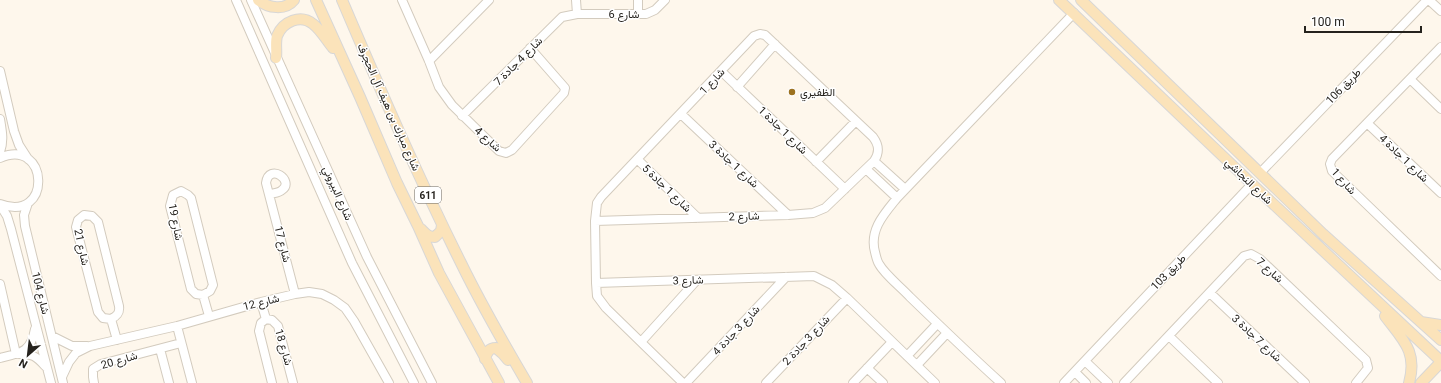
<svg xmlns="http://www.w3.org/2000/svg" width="1441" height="383" viewBox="0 0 1441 383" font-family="Roboto,Vazirmatn,sans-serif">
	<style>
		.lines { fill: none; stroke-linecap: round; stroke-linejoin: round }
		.minor-casing { stroke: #d3cbbe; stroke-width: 10 }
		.major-casing { stroke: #d8d7d6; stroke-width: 12 }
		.minor { stroke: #fff; stroke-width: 8 }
		.major { stroke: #fbe3ba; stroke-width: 10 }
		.poi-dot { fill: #9c7220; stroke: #fff; stroke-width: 1.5 }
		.labels { text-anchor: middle; stroke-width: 3; stroke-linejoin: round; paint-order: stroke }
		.shield { fill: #fff; stroke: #666461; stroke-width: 1 }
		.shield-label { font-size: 10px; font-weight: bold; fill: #25221d }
		.street-label { font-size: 11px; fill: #25221d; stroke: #fff }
		.poi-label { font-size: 11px; fill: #25221d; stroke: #fff; text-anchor: start }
	</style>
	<rect width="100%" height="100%" fill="#fef7ec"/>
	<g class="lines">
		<defs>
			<path id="minor" d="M236,0L352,263L414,383
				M251,0L367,257L432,383
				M402,0L429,61L439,87L452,105L499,151L506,153L512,150L564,93L565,88L530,48
				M576,0L577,14
				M638,0V14
				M1429,0L1441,11
				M1441,47L1332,159L1330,164L1332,171L1441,276
				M429,61L489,0
				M0,71L14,131L19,145L28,159
				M721,71L845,189
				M1410,79L1441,109
				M737,87L775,44
				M681,114L788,215
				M462,116L562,17L577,14H646L655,10L665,0
				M0,119C2,131 4,141 0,152
				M1367,123L1441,193
				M0,158C49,136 53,224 0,204
				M637,159L698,218
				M874,161L905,189
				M816,162L856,121
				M866,169L897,198
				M1261,172L1427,0
				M181,191L188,195L191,198L213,285L210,291L203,295L196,294L191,289L170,206L173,195Z
				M270,194C274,193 279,193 282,190C295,181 269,162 266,183L295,294
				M28,203L24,215L25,226L63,383
				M0,205L7,216L11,229L51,383
				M84,215L92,216L98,222L119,306C120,313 117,316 111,319L103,318L98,312L76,227L78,220Z
				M595,221L788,215L813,213L825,208L874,161C880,152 879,145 873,137L765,35L760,34L754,36L601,197L597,203L595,221L596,283L597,296L606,308L683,383
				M596,283L814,276L832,285L847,298L935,383
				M0,284L16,354
				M1210,293L1305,383
				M203,295L209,316
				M261,302L266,319
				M111,319L117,340
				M177,326L192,383
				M52,336L72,346H87
				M1169,336L1218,383
				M641,342L697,280
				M160,349L169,383
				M19,354C33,354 36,356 45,366
				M907,356L937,324
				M0,358C21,353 31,352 35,329
				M1085,361L1108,383
				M917,365L947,333
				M867,368L883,383
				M1075,372L1086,383
				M62,377L69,362L76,353L90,346L177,326L261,302L295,294L309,292L322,294L334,300L345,308L354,321L389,383
				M94,383L93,377V369L101,364L181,343
				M272,383L259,331L261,323L266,319L272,320L278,326L293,383
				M686,383L786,277
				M766,383L847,298
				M853,383L892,342
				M1001,383C970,355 940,326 910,297C901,287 885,275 879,264C877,261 876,256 875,252C869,230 884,214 897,198L1074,13
				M1064,383L1252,184
				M1124,383L1244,256L1251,254L1260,259L1366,360L1368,368L1356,383"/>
			<path id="major" d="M258,0C268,8 285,11 294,0
				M316,0L360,97L397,183L418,226L439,273L499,383
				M342,0C380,89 418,177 461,263C481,304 504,344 527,383
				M1059,0L1252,184L1441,361
				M1081,0L1323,234L1441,340
				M276,58C277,51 275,42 277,36C283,21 301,14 313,24C321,30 327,41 333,48
				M421,229C426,234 428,237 435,237L441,231L442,225
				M1385,316C1402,339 1418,351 1409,383
				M1421,322L1441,325
				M485,359C487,352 489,348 496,348L503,354L508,360
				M1421,383L1441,362"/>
		</defs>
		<use href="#minor" class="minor-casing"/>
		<use href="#major" class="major-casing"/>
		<use href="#minor" class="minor"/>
		<use href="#major" class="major"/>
	</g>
	<circle class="poi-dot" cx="792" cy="92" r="4"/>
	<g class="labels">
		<rect class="shield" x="415" y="187" width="26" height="16" rx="3"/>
		<g class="shield-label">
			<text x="428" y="199">611</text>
		</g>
		<g class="street-label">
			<text x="624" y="18">شارع 6</text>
			<text transform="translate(518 61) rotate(-45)" y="4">شارع 4 جادة 7</text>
			<text transform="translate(712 81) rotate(-47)" y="4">شارع 1</text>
			<text transform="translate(1343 86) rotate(-46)" y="4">طريق 106</text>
			<text transform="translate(389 107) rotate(66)" y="4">شارع مبارك بن هيف آل الحجرف</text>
			<text transform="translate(783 130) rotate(44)" y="4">شارع 1 جادة 1</text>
			<text transform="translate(488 139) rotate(41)" y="4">شارع 4</text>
			<text transform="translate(1404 158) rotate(44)" y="4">شارع 1 جادة 4</text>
			<text transform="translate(734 164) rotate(43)" y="4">شارع 1 جادة 3</text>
			<text transform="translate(1249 181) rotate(44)" y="4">شارع النجاشي</text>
			<text transform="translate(1344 181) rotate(48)" y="4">شارع 1</text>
			<text transform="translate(667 188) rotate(44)" y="4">شارع 1 جادة 5</text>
			<text transform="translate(338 193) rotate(66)" y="4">شارع البيروني</text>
			<text transform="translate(744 216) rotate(-2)" y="4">شارع 2</text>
			<text transform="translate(176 222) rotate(79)" y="4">شارع 19</text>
			<text transform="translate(283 244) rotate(76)" y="4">شارع 17</text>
			<text transform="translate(82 247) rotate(78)" y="4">شارع 21</text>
			<text transform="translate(1270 270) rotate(42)" y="4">شارع 7</text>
			<text transform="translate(1168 272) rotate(-46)" y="4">طريق 103</text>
			<text transform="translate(688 280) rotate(-2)" y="4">شارع 3</text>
			<text transform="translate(41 293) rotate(76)" y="4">شارع 104</text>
			<text transform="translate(261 302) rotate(-14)" y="4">شارع 12</text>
			<text transform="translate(736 330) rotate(-47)" y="4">شارع 3 جادة 4</text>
			<text transform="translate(1257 338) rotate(43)" y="4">شارع 7 جادة 3</text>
			<text transform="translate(806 340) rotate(-47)" y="4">شارع 3 جادة 2</text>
			<text transform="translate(284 347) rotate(74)" y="4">شارع 18</text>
			<text transform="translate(119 360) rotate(-16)" y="4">شارع 20</text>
		</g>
		<g class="poi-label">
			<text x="800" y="96">الظفيري</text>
		</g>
	</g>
	<g transform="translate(28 355) rotate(208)" stroke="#ffffff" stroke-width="3" paint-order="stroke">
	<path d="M0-3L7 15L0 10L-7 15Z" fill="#25221d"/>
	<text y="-6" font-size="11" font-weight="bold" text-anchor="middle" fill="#25221d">N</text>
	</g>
	<path d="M1305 26v6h116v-6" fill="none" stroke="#25221d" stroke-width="2"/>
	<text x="1311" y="26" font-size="12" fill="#25221d" stroke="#ffffff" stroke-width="3" paint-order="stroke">100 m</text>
</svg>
